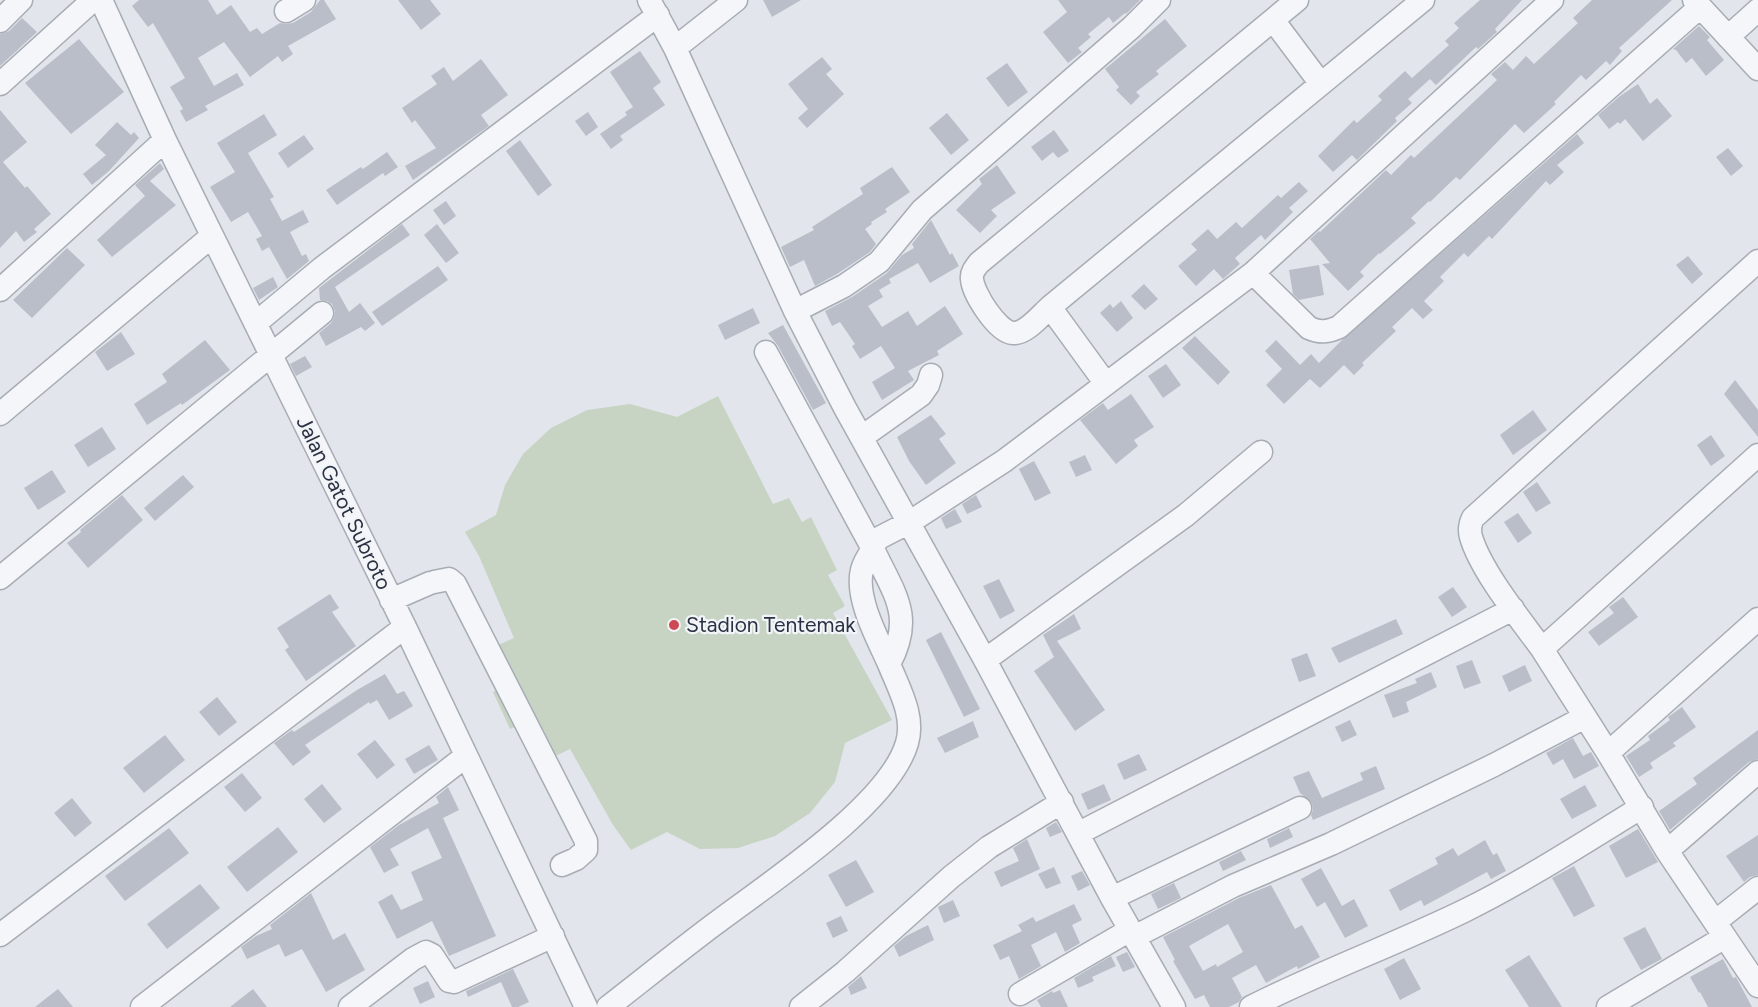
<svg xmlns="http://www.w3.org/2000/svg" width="1758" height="1007" viewBox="0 0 1758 1007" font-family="Figtree,sans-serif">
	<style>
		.green { fill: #c7d4c4 }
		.building { fill: #babec8; fill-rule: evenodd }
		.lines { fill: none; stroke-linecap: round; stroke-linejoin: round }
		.minor-casing { stroke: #a7acb5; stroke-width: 25 }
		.minor { stroke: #f5f6f9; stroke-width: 22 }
		.poi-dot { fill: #ce4954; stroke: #f2f4f8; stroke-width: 2 }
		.labels { text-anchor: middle; stroke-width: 4.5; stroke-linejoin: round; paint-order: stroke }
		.street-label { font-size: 21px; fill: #2a3243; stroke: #f2f4f8 }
		.poi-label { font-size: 21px; fill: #2a3243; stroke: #f2f4f8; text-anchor: start }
	</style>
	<rect width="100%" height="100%" fill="#e2e5eb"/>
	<path class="green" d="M718,396L773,504L789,498L802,522L811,517L837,570L828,575L845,606L833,613L892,720L845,743L835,782L810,813L775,836L738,848L700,849L667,832L631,850L613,825L570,749L545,761L526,722L510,729L493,692L505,685L487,650L514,638L479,556L465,532L496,515L505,485L523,454L551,428L587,410L630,404L677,417Z"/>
	<path class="building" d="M139,0H208L217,15L231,5L250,32L257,28L262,34L280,23L286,24L293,23L311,12L320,0H324L336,19L288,46L293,54L282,62L278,56L250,77L224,42L198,58L214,86L237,73L244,85L205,106L208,110L186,122L180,111L183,109L170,87L185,78L153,23L148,27L132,6Z
		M398,0H430L441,14L421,30Z
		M763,0H801L772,17Z
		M1058,0H1140L1126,14L1125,13L1113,23L1109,17L1088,34L1091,37L1078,48L1082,52L1068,63L1043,32L1067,12Z
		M1480,0H1522L1495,29L1497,32L1478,49L1476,47L1436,85L1430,79L1408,99L1412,103L1395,118L1397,121L1357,160L1352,155L1333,172L1318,156L1354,120L1357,123L1382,100L1378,96L1405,71L1412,78L1449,45L1445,41L1459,28L1454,23Z
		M1592,0H1672L1619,48L1622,51L1610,65L1606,61L1586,80L1581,75L1554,102L1556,104L1524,133L1515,124L1460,180L1456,177L1430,202L1429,201L1411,218L1416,223L1380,254L1379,253L1360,272L1364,276L1348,291L1322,264L1330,263L1310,239L1319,231L1320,232L1386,170L1391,175L1411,155L1414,158L1497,80L1491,74L1505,62L1513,70L1526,56L1534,64L1578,23L1573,18Z
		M22,18L37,32L0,66V34L9,31Z
		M1165,19L1187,46L1156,71L1159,74L1136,92L1140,96L1131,105L1116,90L1119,87L1105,69Z
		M1699,26L1710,37L1707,40L1724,60L1706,76L1692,58L1686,63L1676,50L1673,49Z
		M79,39L124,92L71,134L25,83Z
		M640,51L661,82L653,88L665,105L620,136L623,140L611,149L600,134L627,115L625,112L633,107L610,72Z
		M822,57L832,69L826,74L844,94L807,128L798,118L808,109L788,84Z
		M481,59L508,95L481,115L489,126L413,180L405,166L436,148L415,120L412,123L402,108L437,84L431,76L444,67L453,81Z
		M1007,63L1028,92L1008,107L986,78Z
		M1638,84L1650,104L1657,98L1672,116L1643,141L1625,119L1620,124L1618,122L1609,129L1598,115L1620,96Z
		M0,110L27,142L3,162L25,188L27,186L51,214L34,229L37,232L24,242L16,231L0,248Z
		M588,112L598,127L586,136L575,121Z
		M947,113L969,140L951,155L929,128Z
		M264,114L277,135L248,153L274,197L270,199L282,221L303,210L309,222L290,232L302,256L306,254L309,261L287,279L269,247L262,251L256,239L262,236L248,212L231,222L210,187L235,172L217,143Z
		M117,122L131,135L134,132L139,138L109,171L92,185L83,174L106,155L95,145Z
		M1054,130L1069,151L1058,158L1053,152L1042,161L1031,147Z
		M1577,134L1584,143L1557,165L1564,172L1550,185L1546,181L1492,239L1489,236L1468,257L1464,253L1440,277L1444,281L1424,301L1433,310L1423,319L1412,308L1392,327L1396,331L1362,363L1364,365L1354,375L1344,365L1320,388L1310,379L1284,404L1266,385L1282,369L1265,351L1276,340L1300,365L1311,354L1319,363L1342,340Z
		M304,135L314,149L288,168L278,153Z
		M520,140L552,185L538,196L506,151Z
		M1728,148L1743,166L1731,176L1716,157Z
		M387,152L398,167L385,176L383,173L337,205L326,190L361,167L363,169Z
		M160,163L164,169L150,181L176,205L112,257L97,240L145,196L135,185Z
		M997,165L1016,193L991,210L997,216L980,233L956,210L982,184L979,179Z
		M892,167L910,192L885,209L887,212L871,222L872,224L865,229L876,244L870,252L837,274L815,286L804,260L790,267L781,247L814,230L812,227L863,194L860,188Z
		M1299,182L1308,191L1289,208L1293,212L1265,240L1261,235L1235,258L1240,264L1223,279L1214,269L1196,286L1178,266L1197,250L1191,244L1208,229L1217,239L1236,222L1242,228L1278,195L1281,198Z
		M446,201L456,216L444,225L433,210Z
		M931,220L950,255L952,253L959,266L930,283L918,263L889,279L891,283L879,290L883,297L868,306L882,327L908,311L917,326L945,306L963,334L937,351L939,355L908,371L914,380L882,400L872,382L895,368L881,346L860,359L852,346L855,344L840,322L832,326L825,311L852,297L887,273L902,255L914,248L912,244Z
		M402,224L410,235L335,287L349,312L360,303L375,323L365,331L361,327L326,346L319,333L331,323L334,318L335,311L332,304L327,301L320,300L319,288Z
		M437,224L459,253L446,263L424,235Z
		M67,248L85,265L32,318L13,300Z
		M1688,256L1703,274L1692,284L1676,265Z
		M1319,265L1324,295L1299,300L1293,294L1289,270Z
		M438,266L448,280L382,326L372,312Z
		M273,277L278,287L259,300L253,288Z
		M1144,284L1158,299L1145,310L1131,296Z
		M1121,301L1133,318L1117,332L1100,313L1110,304L1113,308Z
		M753,308L760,323L725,340L718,325Z
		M783,325L826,403L813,410L778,346L768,333Z
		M121,332L135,354L107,371L95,352Z
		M1195,336L1230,372L1218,385L1182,348Z
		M205,340L230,370L182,405L181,403L147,425L134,404L167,382L162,374Z
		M305,356L312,367L296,376L290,364Z
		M1166,364L1181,385L1163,398L1148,376Z
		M1735,380L1758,410V437L1724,394Z
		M1131,394L1154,427L1134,440L1138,446L1116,464L1080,420L1103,403L1108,410Z
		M1533,410L1547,430L1513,455L1500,435Z
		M931,415L946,434L939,439L956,463L926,485L909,461L897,437Z
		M102,427L116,449L88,467L74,445Z
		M1711,435L1725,456L1711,466L1697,445Z
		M1085,455L1092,470L1076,477L1069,462Z
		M1034,461L1051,493L1035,501L1019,469Z
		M52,470L66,492L38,510L24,488Z
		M183,475L194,487L155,521L144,508Z
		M1537,482L1551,503L1536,512L1523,492Z
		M122,495L143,520L88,568L67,543L81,532L80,530Z
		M976,495L982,507L967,514L962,504Z
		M955,509L962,522L946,529L941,518Z
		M1518,513L1532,533L1518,543L1504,522Z
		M999,579L1015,611L1000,619L983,586Z
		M1453,587L1467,607L1452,617L1438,597Z
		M330,594L339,608L332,612L356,646L306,681L285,650L289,647L277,628Z
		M1623,597L1638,617L1599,646L1588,632L1614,613L1609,607Z
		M1074,614L1081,629L1057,641L1105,710L1075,731L1034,671L1054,657L1043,635Z
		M1396,619L1403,634L1339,663L1331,648Z
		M941,632L980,709L964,717L926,640Z
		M1307,653L1316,676L1299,682L1291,659Z
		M1472,660L1481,683L1464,689L1456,666Z
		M1525,665L1532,681L1509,692L1502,676Z
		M1431,672L1437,687L1406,702L1409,712L1393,718L1384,695L1417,683L1415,679Z
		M385,674L397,694L404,691L413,706L389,720L377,700L370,704L369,702L305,745L311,752L293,766L274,743L292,730L294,732L357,690Z
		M217,697L237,722L219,736L199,712Z
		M1682,707L1696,727L1673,743L1676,746L1650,763L1653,768L1639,777L1626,756L1650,740L1648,736L1670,720L1668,717Z
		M1350,720L1357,735L1342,742L1335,727Z
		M973,721L979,737L945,753L937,738Z
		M1758,730V759L1749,762L1670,830L1659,811L1697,784L1693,778Z
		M165,735L185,760L144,793L123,768Z
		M1573,738L1583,756L1591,752L1599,766L1574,779L1563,759L1553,765L1546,753Z
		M375,740L395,765L377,779L357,754Z
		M429,745L438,760L414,774L405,759Z
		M1139,754L1147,770L1124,780L1117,764Z
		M1376,766L1385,789L1313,820L1311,815L1313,810L1312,803L1300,793L1293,777L1309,771L1322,798L1363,780L1360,773Z
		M242,773L262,798L245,812L224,787Z
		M322,784L342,809L324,823L304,799Z
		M1104,784L1111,800L1088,810L1081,794Z
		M1585,785L1597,806L1572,819L1560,799Z
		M448,787L459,810L443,818L496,936L449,956L432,921L397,939L378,902L392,894L401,910L423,900L411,872L442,858L428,828L390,849L399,865L384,873L370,847L399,825L439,803L436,797Z
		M72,798L92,823L75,837L54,813Z
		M1056,822L1062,832L1050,837L1046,828Z
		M278,827L298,852L247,892L227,867Z
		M169,828L189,853L125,901L105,876Z
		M1289,828L1293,837L1270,848L1267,839Z
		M1638,829L1658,862L1626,878L1609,846Z
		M1758,835V875L1750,877L1744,882L1726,856Z
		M1027,839L1040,869L1001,887L994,872L1019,861L1013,848Z
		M1485,840L1493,855L1497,853L1506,871L1491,879L1487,872L1424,906L1421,900L1400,911L1389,890L1438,864L1435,858L1453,848L1458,856Z
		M1241,851L1246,860L1223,871L1219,862Z
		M856,860L874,892L846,907L828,875Z
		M1574,866L1595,906L1574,917L1552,878Z
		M1054,867L1061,883L1046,889L1038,874Z
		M1321,868L1342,906L1354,899L1368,926L1345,938L1325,902L1317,907L1301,879Z
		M1082,871L1090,885L1078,891L1071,876Z
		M1174,883L1181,898L1158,909L1151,894Z
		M200,884L220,908L167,949L147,924Z
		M1271,885L1295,929L1302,925L1320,957L1298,969L1297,966L1266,983L1256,965L1232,978L1242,997L1239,1002L1229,1007H1210L1204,995L1195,999L1173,961L1175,960L1163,937L1239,898ZM1228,924L1243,952L1217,967L1216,964L1203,971L1189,946Z
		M311,893L333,940L345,933L365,970L326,992L302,949L285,957L279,944L247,959L241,947L256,936L272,929L270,925Z
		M953,900L960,916L944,923L938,907Z
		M1074,904L1082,920L1072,925L1080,943L1065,952L1056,932L1031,945L1041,966L1019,979L1009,956L1000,960L993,945L1022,931L1018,925L1033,917L1036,922Z
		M841,916L848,931L833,938L826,923Z
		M928,925L934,940L899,957L894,946L906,936Z
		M1645,927L1662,959L1641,970L1623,938Z
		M1127,952L1135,967L1123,972L1116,957Z
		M1529,955L1562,1007H1529L1505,970Z
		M1111,956L1116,966L1092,977L1094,981L1078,988L1074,978Z
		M1404,958L1421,989L1400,1000L1384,969Z
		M1723,959L1733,978L1736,977L1752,1007H1708L1700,992L1699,993L1690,977Z
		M513,969L529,1002L518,1007H512L501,982L468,997L466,991Z
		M861,976L867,988L851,995L848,987Z
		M428,981L435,997L420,1004L413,988Z
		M58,989L73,1007H35Z
		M253,989L267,1007H230Z
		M1060,990L1068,1007H1041L1037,1000L1052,991L1053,993Z"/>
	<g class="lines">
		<defs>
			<path id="minor" d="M101,0L165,140L405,627L586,1007
				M649,0L675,48L795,311L845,408L985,660L1112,898L1174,1007
				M1694,0L1758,69
				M286,11L304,0
				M1273,20L1321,84
				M0,21L21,0
				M1728,37L1758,10
				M675,48L736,0
				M0,84L93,0
				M1758,261L1473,518C1470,524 1469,530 1471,537C1481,571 1520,619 1542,649L1758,455
				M1253,273L1309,328C1320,333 1328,332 1339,327L1700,7
				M0,290L165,140
				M1050,307C1041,315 1026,334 1013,333C997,332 973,293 972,279C971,273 975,268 979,263L1297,0
				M795,311L844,286L879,262L922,210L1132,27L1159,0
				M256,323L322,268L658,15
				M766,352L873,549C869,555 864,562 862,570C855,598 878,639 889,664
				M1106,384L1050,307L1423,0
				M0,414L212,236
				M862,437L921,395L928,385L931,375
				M0,578L322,313
				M434,582L449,579L455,584L586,841V850L576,859L562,865
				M391,600L430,583
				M1542,649L1608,753L1667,851L1758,986
				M985,660L1186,515L1261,452
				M1608,753L1758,619
				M1079,833L1513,609
				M1667,851L1758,772
				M1112,898L1300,808
				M1715,922L1758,888
				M0,935L405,627
				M1134,937L1233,886L1331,844L1494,765L1585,717
				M1020,994L1130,930
				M142,1007L466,756
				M350,1007L413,959L426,952L432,955L449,981L454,982L553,936
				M608,1007C644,979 680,950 716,923C769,883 889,805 907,743C915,716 899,689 889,664C915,616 894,594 873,549L877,539L910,522L1004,461L1253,273L1552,0
				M801,1007L845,972L951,877L989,847L1062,802
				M1251,1007C1320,972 1394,945 1464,911C1525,881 1583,843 1642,807
				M1608,1007L1725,937"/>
		</defs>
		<use href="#minor" class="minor-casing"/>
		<use href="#minor" class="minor"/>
	</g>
	<circle class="poi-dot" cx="674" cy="625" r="6"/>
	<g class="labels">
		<g class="street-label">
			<text transform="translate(344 503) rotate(64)" y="7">Jalan Gatot Subroto</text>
		</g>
		<g class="poi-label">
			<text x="686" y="632">Stadion Tentemak</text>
		</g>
	</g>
</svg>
